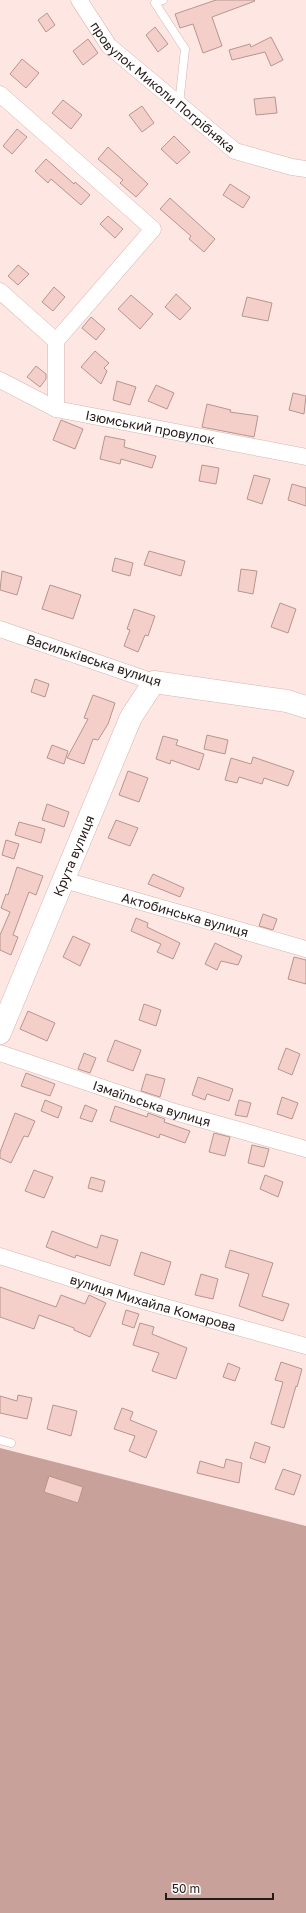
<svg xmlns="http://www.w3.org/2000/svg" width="306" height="1913" viewBox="0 0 306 1913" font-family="'Golos Text',sans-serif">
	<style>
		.forest { fill: #c7a19a }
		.building { fill: #f4cfc9; stroke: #b7958f }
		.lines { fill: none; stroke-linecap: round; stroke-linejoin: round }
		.lane-casing { stroke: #d7b3ad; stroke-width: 9 }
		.street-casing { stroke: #d7b3ad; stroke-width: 17 }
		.secondary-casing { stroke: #d7b3ad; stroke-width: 23 }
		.lane { stroke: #fff; stroke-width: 8 }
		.street { stroke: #fff; stroke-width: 16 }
		.secondary { stroke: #fff; stroke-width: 22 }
		.labels { text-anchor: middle; stroke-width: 3; stroke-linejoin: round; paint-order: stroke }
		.street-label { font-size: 13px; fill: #261a17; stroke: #fafafa }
	</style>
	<rect width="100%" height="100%" fill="#fee7e3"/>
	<path class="forest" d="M0,1448L306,1526V1913H0Z"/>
	<path class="building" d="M216,0H254L255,1L212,17L222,46L203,53L193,24L180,28L175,14Z
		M47,13L55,25L46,32L38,20Z
		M155,27L168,44L158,52L146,35Z
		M271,37L283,60L271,66L265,52L232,60L229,50L250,44L251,47Z
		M88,39L98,53L83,65L73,51Z
		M22,59L39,73L26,88L10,74Z
		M275,97L277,113L256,115L254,99Z
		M63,100L82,115L71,129L52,113Z
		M142,106L154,123L142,132L129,115Z
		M17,129L27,137L12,154L3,146Z
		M174,136L190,152L177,164L161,149Z
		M108,147L148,184L136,197L120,183L123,180L98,159Z
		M46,159L74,184L75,182L90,195L81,205L51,179L48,183L35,171Z
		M230,184L250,197L243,208L223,195Z
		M170,198L215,239L204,252L189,239L191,236L160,209Z
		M108,216L123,229L115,238L100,224Z
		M18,265L29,274L18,285L8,276Z
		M54,287L65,297L53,311L42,302Z
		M176,294L191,308L180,320L165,307Z
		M131,295L153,314L140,329L118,309Z
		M247,297L272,303L268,321L242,316Z
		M91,317L105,329L96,340L82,328Z
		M95,351L109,363L104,368L107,371L101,384L81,367Z
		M36,366L46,374V379L40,387L27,377Z
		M117,381L136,387L130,405L113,400Z
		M156,385L174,393L167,409L148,401Z
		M293,393L306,396L304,414L289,410Z
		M207,404L231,410L230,412L258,416L254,437L202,427Z
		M61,420L83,429L75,449L53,440Z
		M105,436L125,440L124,447L156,456L152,468L121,459L120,464L100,459Z
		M202,465L219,468L216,484L199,481Z
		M254,475L270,479L262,504L247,499Z
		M292,484L306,488V506L288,500Z
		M149,551L185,561L181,576L144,565Z
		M115,558L133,563L130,576L112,571Z
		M241,569L257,571L253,594L238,591Z
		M2,571L22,577L17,595L0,590Z
		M50,585L81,595L73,619L42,609Z
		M280,603L296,609L288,633L271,627Z
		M134,609L155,616L148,636L145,635L138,652L124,646L130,630L127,629Z
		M35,679L49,684L45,697L31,692Z
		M93,695L115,703L108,724L98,740L93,739L84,764L67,758L88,719L84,718Z
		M207,735L228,740L225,754L204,749Z
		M163,736L178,740L176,745L204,754L199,770L171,760L170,764L156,759Z
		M52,745L68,751L64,764L47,758Z
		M253,757L294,771L288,786L264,778L262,784L239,777L237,783L225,780L231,758L251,764Z
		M128,771L148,778L139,802L119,795Z
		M47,804L69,812L64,827L42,820Z
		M116,820L138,828L130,846L108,838Z
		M19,822L45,829L41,843L15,835Z
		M6,840L19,844L14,859L2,855Z
		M17,867L43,876L36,895L29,892L13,935L18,937L11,955L0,950V935L10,912L1,908L6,894L8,895Z
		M153,874L184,888L180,897L148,884Z
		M263,914L277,919L273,930L259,926Z
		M136,918L148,923L147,927L180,943L173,959L157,952L161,944L131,931Z
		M73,936L90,944L80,966L63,957Z
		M215,943L242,956L238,965L221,961L217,970L205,964Z
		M294,957L306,960V984L288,979Z
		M144,1004L161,1010L156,1026L139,1020Z
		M28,1011L55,1023L47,1041L20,1029Z
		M115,1040L141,1050L133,1071L107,1061Z
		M286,1048L300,1054L292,1075L278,1069Z
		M84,1053L96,1058L90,1073L78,1069Z
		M26,1073L55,1084L50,1096L21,1086Z
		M146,1074L165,1079L160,1097L141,1091Z
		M198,1077L233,1089L229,1101L207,1094L205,1100L192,1095Z
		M282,1097L298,1103L292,1119L277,1114Z
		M45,1100L62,1107L58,1118L41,1111Z
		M239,1100L251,1103L247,1117L235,1115Z
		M85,1105L97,1110L92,1122L80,1118Z
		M115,1106L147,1117L148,1113L165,1119L164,1122L190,1131L185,1143L160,1134L159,1138L110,1121Z
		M15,1113L35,1121L28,1137L24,1136L11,1163L0,1158V1152Z
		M214,1133L230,1137L225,1156L209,1152Z
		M252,1145L269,1149L264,1167L248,1163Z
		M34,1170L53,1177L44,1198L25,1191Z
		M265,1175L283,1182L278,1197L260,1189Z
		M91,1177L105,1181L102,1192L88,1188Z
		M52,1231L97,1248L101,1235L118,1240L110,1266L76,1255L75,1258L46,1247Z
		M230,1250L273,1263L262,1296L289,1304L283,1321L239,1306L249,1274L225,1267Z
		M141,1252L171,1262L164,1285L134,1275Z
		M201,1274L218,1279L213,1299L195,1295Z
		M0,1287L56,1307L61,1295L85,1304L89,1295L106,1303L90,1337L74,1330V1328L39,1315L34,1329L0,1317Z
		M126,1310L139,1314L134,1328L122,1324Z
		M140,1323L154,1327L152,1334L187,1348L176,1379L152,1371L159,1353L133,1345Z
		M281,1362L302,1369L297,1387L296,1386L284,1428L271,1424L283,1382L275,1380Z
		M228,1363L240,1368L235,1381L223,1377Z
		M18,1395L32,1398L27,1419L0,1413V1396L17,1401Z
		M53,1405L77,1411L71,1436L47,1429Z
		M122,1408L133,1412L130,1420L157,1431L146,1458L129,1451L135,1436L114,1429Z
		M255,1442L270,1447L265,1463L250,1458Z
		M226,1459L242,1463L239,1483L197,1473L200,1461L224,1468Z
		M283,1469L301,1475L294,1495L275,1489Z
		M49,1476L83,1487L78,1503L44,1492Z"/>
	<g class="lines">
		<defs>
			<path id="lane" d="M163,0L155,3L185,49L179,104
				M0,1440L11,1443"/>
			<g id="street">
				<path id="s1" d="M79,0L109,46L235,151L292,167L306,169"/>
				<path d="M0,94L153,229L56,341V409"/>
				<path d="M0,291L56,341"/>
				<path id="s2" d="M0,380L56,409L306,457"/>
				<path d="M0,629L154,682"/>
				<path id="s3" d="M64,880L306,949"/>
				<path id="s4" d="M0,1053L175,1112L306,1149"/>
				<path id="s5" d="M0,1256L129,1297L306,1346"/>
			</g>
			<g id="secondary">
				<path id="s6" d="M0,1033L131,717L154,682L287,701L306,707"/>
			</g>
		</defs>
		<use href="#lane" class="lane-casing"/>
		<use href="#street" class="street-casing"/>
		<use href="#secondary" class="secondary-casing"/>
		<use href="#lane" class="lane"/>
		<use href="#street" class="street"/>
		<use href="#secondary" class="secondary"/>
	</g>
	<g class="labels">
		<g class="street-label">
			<text dy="5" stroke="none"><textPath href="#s1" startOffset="122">провулок Миколи Погрібняка</textPath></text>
			<text dy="5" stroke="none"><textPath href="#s2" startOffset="159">Ізюмський провулок</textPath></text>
			<text transform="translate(94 660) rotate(18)" y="5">Васильківська вулиця</text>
			<text dy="5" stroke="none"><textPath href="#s6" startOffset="192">Крута вулиця</textPath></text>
			<text dy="5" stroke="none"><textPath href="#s3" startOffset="126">Актобинська вулиця</textPath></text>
			<text dy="5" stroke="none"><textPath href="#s4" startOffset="160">Ізмаїльська вулиця</textPath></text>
			<text dy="5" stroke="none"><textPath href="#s5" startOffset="160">вулиця Михайла Комарова</textPath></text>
		</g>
	</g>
	<path d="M166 1893v6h107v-6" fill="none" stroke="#261a17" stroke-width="2"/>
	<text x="172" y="1893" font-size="12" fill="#261a17" stroke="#fafafa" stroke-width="3" paint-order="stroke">50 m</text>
</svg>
